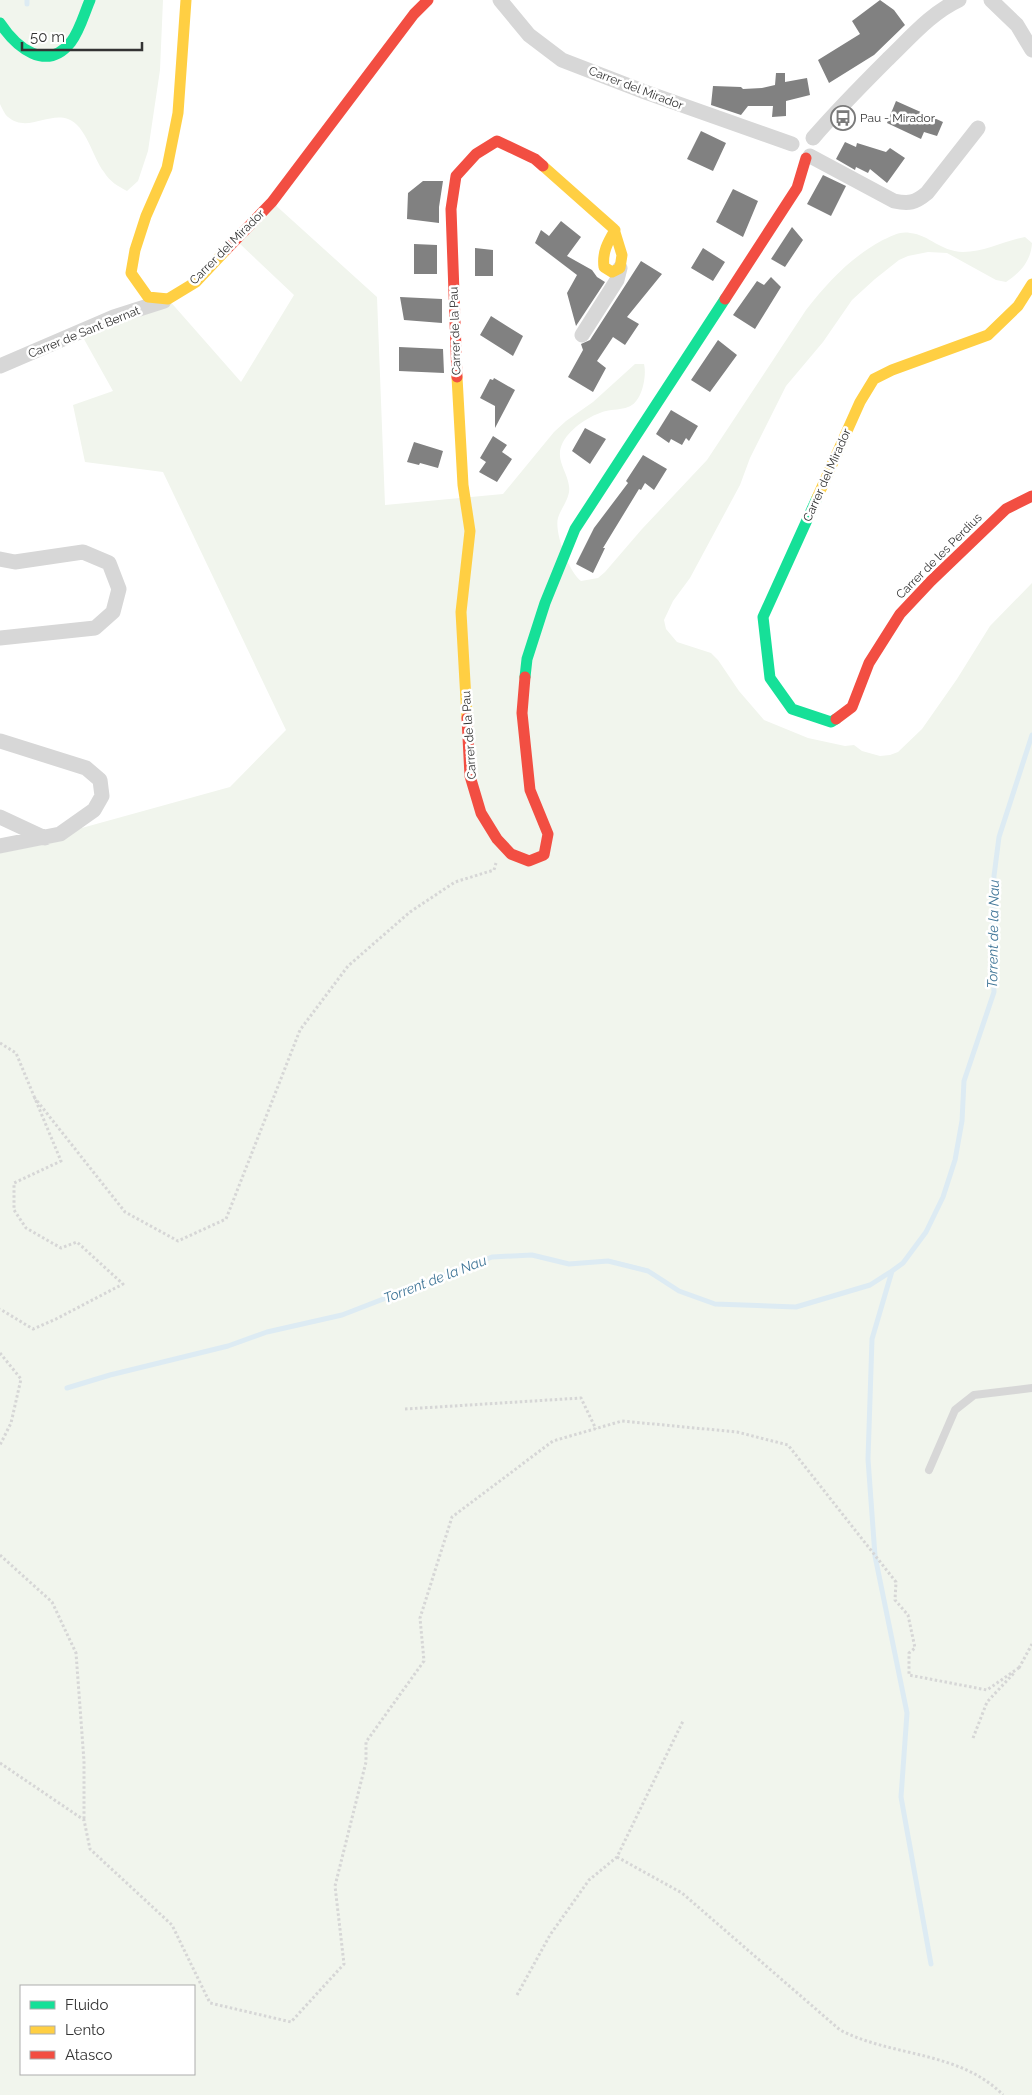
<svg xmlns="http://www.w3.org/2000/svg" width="1032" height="2095" viewBox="0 0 1032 2095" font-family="Raleway,sans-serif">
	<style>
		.green { fill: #f1f5ed; fill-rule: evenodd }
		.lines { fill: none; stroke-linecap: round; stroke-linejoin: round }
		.stream { stroke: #ddebf3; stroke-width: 5 }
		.building { fill: #818181 }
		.path { stroke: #d6d6d6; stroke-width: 3; stroke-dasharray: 2.5 2.5; stroke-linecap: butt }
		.lane { stroke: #d7d7d7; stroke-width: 8 }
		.street { stroke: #d7d7d7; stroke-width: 15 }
		.fast { stroke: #16e098; stroke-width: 11 }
		.slow { stroke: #ffcf43; stroke-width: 11 }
		.jam { stroke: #f24e42; stroke-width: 11 }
		.labels { text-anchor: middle; stroke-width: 5; stroke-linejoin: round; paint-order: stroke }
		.street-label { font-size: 12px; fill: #333; stroke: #fff }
		.poi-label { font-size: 12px; fill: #333; stroke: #fff; text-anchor: start }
		.water-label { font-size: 14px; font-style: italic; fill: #3f7597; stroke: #fff }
	</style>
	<rect width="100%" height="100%" fill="#fff"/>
	<path class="green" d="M0,0H163L160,70L148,151L138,181L127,191C118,186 110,182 104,172C93,158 86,125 68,119C48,112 27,133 8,117C5,115 2,108 0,104Z
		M272,202L377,297L385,505L503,494L554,432L566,421L593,402L635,364H644C647,376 642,403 628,407C621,410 613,409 606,411C590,415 571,428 563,442C554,459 567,470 569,486C571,497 561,508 558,518C554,532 569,572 581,581L598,578L605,572L642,529L707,460L806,310C828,282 849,259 881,241C890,237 899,231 910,233C930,235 939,251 963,252C985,252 1004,241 1025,237L1032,243C1031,261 1020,273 1006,282L996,280L947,253L928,252L908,256L899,260L875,279L852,300L823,342L786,386L750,458L740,485L690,578L673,601L664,620L666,629L677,642L711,653L718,660L739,691L764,720L808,738L845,746L854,745L862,751L880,756L890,755L898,752L922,729L957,679L990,626L1032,583V2095H0V846L60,834L230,787L286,730L163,472L85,462L73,405L113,391L80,332L168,299L241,382L294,295L239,243ZM21,1986H194V2074H21Z"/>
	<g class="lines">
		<path class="stream" d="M27,0V4
			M892,1271L872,1339L868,1459L875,1556L907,1713L901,1797L931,1964
			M67,1388L110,1375L228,1346L267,1332L342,1315L492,1257L532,1255L569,1264L608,1261L648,1271L679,1291L715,1304L796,1307L870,1285L892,1271L903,1263L926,1232L943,1197L955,1160L962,1121L964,1081L994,992L992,953L994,876L999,837L1032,735"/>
	</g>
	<path class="building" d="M880,0L894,10L905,25L874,55L829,83L818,60L860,34L852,21Z
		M776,73H785V82L807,78L810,95L786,101V116L772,117L773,106H748L741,115L711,105L713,86L741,87L743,89L762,88L775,85Z
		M896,101L943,122L937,136L924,132L921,139L887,123Z
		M701,131L726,143L713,171L687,159Z
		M845,142L856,147L857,143L886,152L890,148L905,158L887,183L870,169L868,173L856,167L855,170L836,159Z
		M823,175L846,186L831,216L807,204Z
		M423,181H443L439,207V223L407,219L408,193Z
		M733,189L758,201L743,237L716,222Z
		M561,221L581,237L567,256L592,270L597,277L605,282L576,326L567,293L577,275L535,243L541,230L549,236Z
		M792,227L803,240L785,267L771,259Z
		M414,244L437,245V274H414Z
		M475,248L493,250V276H475Z
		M703,248L725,262L713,281L691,268Z
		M641,261L662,274L627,317L639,324L625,345L613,337L597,361L606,368L593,392L568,377L583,350L581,344L590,340Z
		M771,277L781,287L755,329L733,315L757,281L764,285Z
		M400,297L442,299V323L404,320Z
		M491,316L523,336L513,356L480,335Z
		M718,340L737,355L710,392L691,380Z
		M399,347L443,349L444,373L399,371Z
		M494,378L515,390L495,428V406L480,398L490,379L493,380Z
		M671,410L698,426L689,441L686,438L682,445L671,439L669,443L656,434Z
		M585,428L606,439L590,464L572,451Z
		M493,436L507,445L502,452L512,459L497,482L479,472L486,462L480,458Z
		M414,442L443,451L438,468L420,463L419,465L407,462Z
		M643,455L667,469L654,490L645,483L641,490L639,489L603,548H605L593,573L576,564L594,528L628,483L626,481Z"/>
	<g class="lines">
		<path class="path" d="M0,1043L16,1053L61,1161L14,1183V1210L26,1228L61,1248L77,1242L123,1284L56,1319L33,1329L0,1309
			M34,1097L125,1212L178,1241L226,1219L300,1030L348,966L410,912L455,882L494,870L496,863
			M0,1353L21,1379L11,1423L0,1445
			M405,1409L581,1398L596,1429
			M0,1555L52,1602L76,1653L84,1761V1820
			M1019,1668L1032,1644
			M973,1738L987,1702L1015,1672
			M0,1763L84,1820L90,1849L172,1925L210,2003L291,2022L344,1964L335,1886L366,1762V1742L424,1661L420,1618L452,1517L553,1441L622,1421L737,1432L788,1445L896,1582L895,1600L908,1615L915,1648L909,1653V1675L987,1690L1020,1667
			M617,1857L682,1893L840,2030C892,2057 960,2051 1003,2095
			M517,1995L550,1935L589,1880L617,1857L683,1721"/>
		<path class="lane" d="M929,1470L955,1410L974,1395L1032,1388"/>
		<path class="street" d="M500,0L529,35L562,60L645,92L792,144
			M991,0L1017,25L1032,50
			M813,138C837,110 862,85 888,59C910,38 931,13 959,0
			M810,156L894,201C909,204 915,203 927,193L978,128
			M582,335L617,280L620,268
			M0,366L114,317L164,301
			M0,559L15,562L83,552L109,563L119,589L113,612L95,628L0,638
			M0,741L86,768L100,780L102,796L94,810L60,834L0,846
			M0,817L45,838"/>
		<path class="fast" d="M0,23C16,47 46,73 71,42C80,30 84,14 90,0
			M817,498L763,617L770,678L792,709L831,722L836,719
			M525,677L527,659L545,603L575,529L725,299"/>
		<path class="slow" d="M186,0L178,113L167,168L146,216L135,250L131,273L148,297L168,299L196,282L226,250
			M543,166L614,229L622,255L620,268L612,272L604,267C602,252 608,242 615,230
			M457,377L463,485L470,531L461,612L467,718
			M817,498L860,402L874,379L892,370L988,335L1018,306L1032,284"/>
		<path class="jam" d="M226,250L272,202L414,14L428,0
			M725,299L797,188L806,158
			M457,377L451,209L456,176L476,154L497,141L535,159L543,166
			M467,718L470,776L481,813L497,839L511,854L529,861L544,855L548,834L530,790L522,713L525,677
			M836,719L852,707L869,663L900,614L931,581L1006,509L1032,496"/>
	</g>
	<defs>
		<symbol id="bus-ring" viewBox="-11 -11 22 22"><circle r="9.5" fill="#fff" stroke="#7a7a7a" stroke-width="1.5"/><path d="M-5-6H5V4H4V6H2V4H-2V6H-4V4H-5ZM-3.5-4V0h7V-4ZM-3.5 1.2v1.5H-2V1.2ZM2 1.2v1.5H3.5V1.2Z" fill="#7a7a7a"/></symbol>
	</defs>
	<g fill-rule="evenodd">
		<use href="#bus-ring" x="829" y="104" width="28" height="28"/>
	</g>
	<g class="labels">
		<g class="street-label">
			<text transform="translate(636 88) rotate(21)" y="4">Carrer del Mirador</text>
			<text transform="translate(227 247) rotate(-45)" y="4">Carrer del Mirador</text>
			<text transform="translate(455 331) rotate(-92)" y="4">Carrer de la Pau</text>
			<text transform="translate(84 332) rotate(-22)" y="4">Carrer de Sant Bernat</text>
			<text transform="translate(827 475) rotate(-66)" y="4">Carrer del Mirador</text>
			<text transform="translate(939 556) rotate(-45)" y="4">Carrer de les Perdius</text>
			<text transform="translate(469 735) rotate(-94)" y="4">Carrer de la Pau</text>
		</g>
		<g class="poi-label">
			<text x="860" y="122">Pau - Mirador</text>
		</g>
		<g class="water-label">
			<text transform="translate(993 934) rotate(-89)" y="5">Torrent de la Nau</text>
			<text transform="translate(435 1279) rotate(-21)" y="5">Torrent de la Nau</text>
		</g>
	</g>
	<rect x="20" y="1985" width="175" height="90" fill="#ffffff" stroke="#adadad"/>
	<rect x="30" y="2001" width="25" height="8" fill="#16e098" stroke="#adadad"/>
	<text x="65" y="2010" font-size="15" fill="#333333">Fluido</text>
	<rect x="30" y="2026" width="25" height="8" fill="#ffcf43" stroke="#adadad"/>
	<text x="65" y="2035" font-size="15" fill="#333333">Lento</text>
	<rect x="30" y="2051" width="25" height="8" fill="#f24e42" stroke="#adadad"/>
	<text x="65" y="2060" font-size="15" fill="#333333">Atasco</text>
	<path d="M22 42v8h120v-8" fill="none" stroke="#333333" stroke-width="2.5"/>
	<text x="30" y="42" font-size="15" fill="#333333" stroke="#ffffff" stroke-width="4" paint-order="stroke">50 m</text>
</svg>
